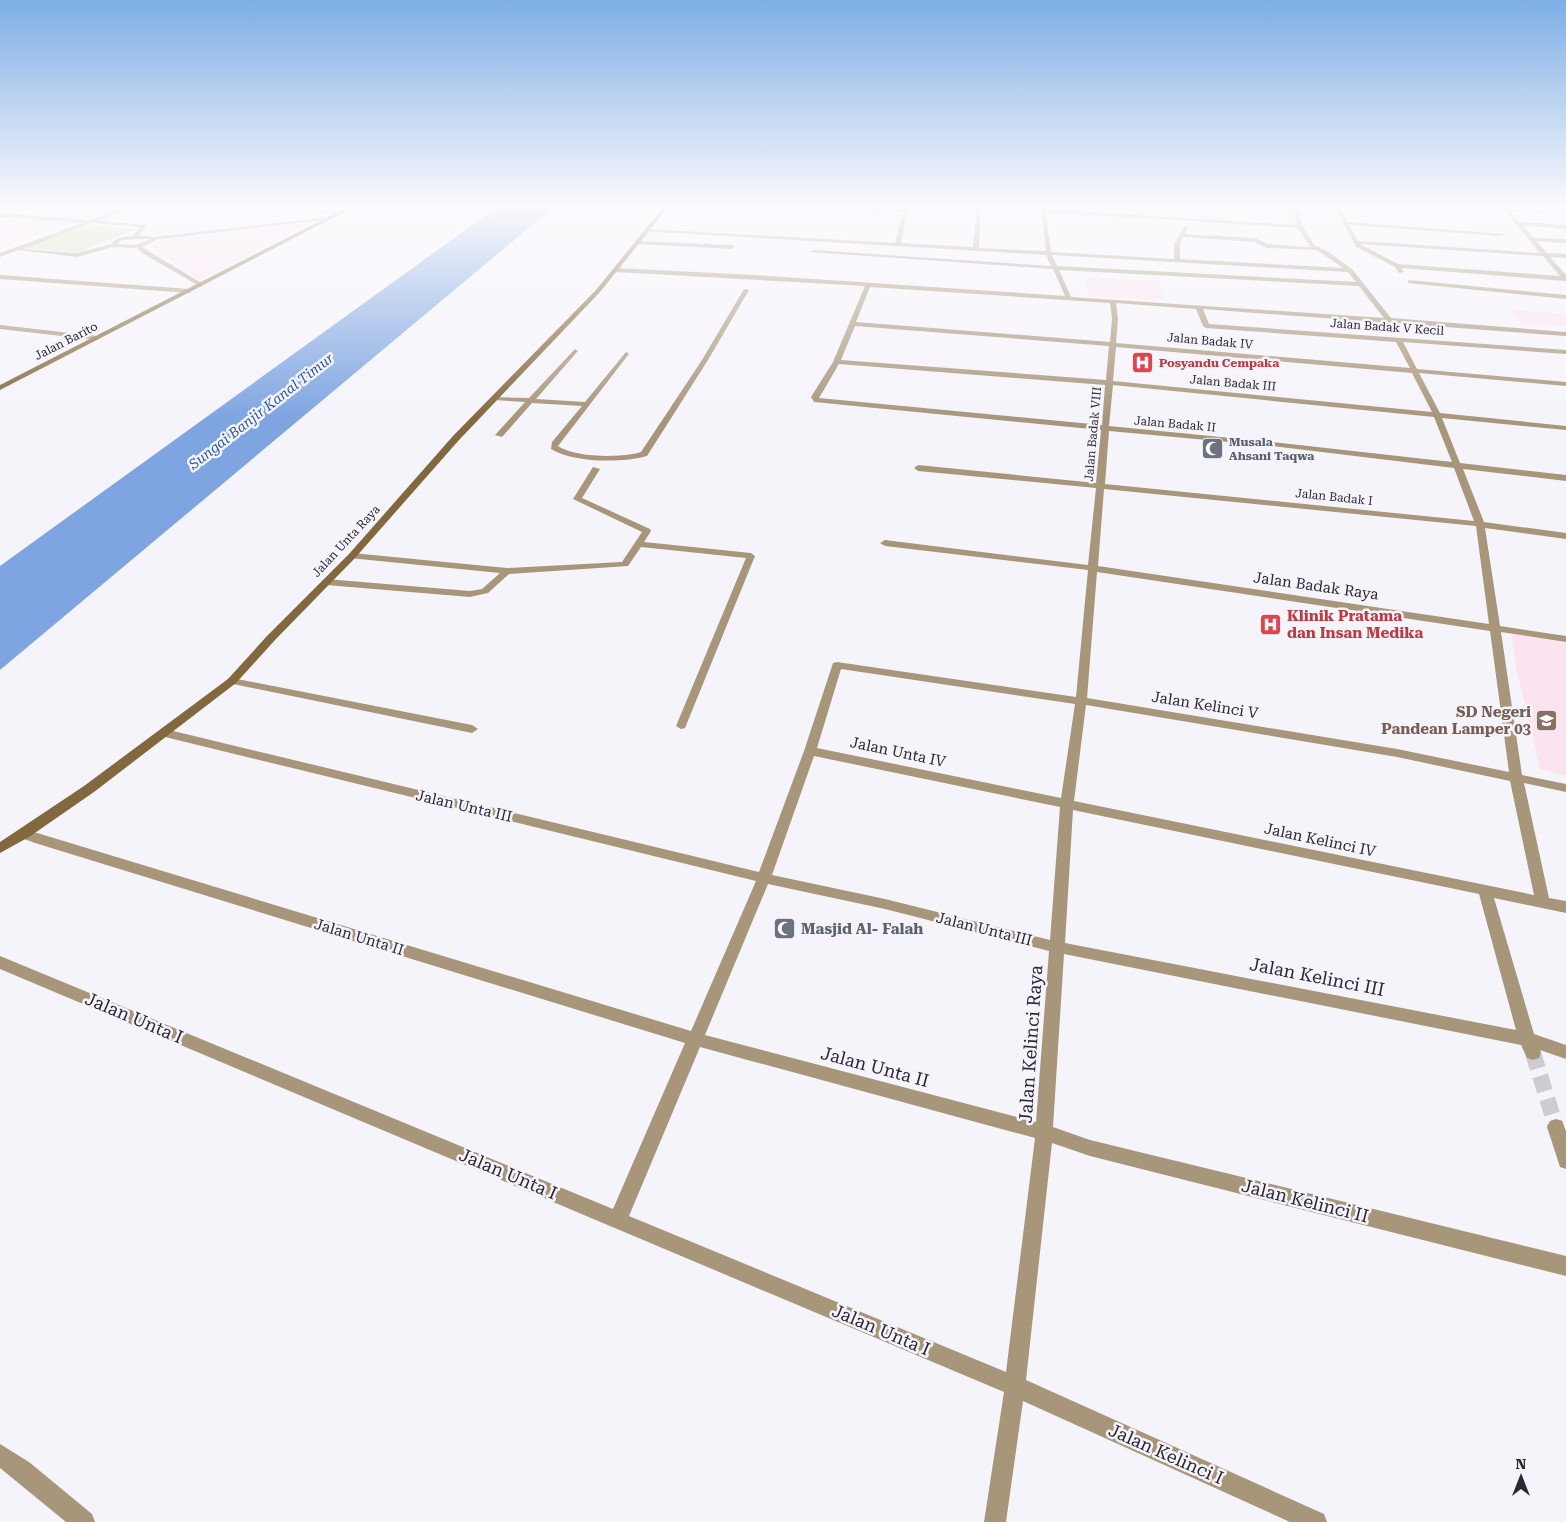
<svg xmlns="http://www.w3.org/2000/svg" width="1566" height="1522" viewBox="0 0 1566 1522" font-family="'Roboto Serif',serif">
	<style>
		.education { fill: #fbe4f0 }
		.green { fill: #ccd69b }
		.water { fill: #7ea5e1 }
		.lines { fill: none; stroke-linecap: round; stroke-linejoin: round }
		.river { fill: #7ea5e1; fill-rule: evenodd }
		.street-tunnel { stroke: #cecbd3; stroke-width: 16; stroke-dasharray: 16 8; stroke-linecap: butt }
		.lane { fill: #a8967a; fill-rule: evenodd }
		.street { fill: #a8967a; fill-rule: evenodd }
		.secondary { fill: #82683e; fill-rule: evenodd }
		.labels { text-anchor: middle; stroke-width: 5; stroke-linejoin: round; paint-order: stroke }
		.far-street-label { font-size: 12px; fill: #2c2734; stroke: #f6f4fb }
		.far-health-label { font-size: 12px; font-weight: bold; fill: #be3a42; stroke: #f6f4fb; text-anchor: start }
		.far-worship-label { font-size: 12px; font-weight: bold; fill: #5b616d; stroke: #f6f4fb; text-anchor: start }
		.far-water-label { font-size: 14px; font-style: italic; fill: #27559e; stroke: #f6f4fb }
		.street-label { font-size: 15px; fill: #2c2734; stroke: #f6f4fb }
		.health-label { font-size: 15px; font-weight: bold; fill: #be3a42; stroke: #f6f4fb; text-anchor: start }
		.education-label { font-size: 15px; font-weight: bold; fill: #785e54; stroke: #f6f4fb; text-anchor: end }
		.worship-label { font-size: 15px; font-weight: bold; fill: #5b616d; stroke: #f6f4fb; text-anchor: start }
		.near-street-label { font-size: 18px; fill: #2c2734; stroke: #f6f4fb }
	</style>
	<rect width="100%" height="100%" fill="#f6f4fb"/>
	<path class="education" d="M0,218L70,223L1,247Z
		M310,223L199,280L150,246L168,238Z
		M1086,277L1158,281L1164,300L1088,296Z
		M1511,310L1566,314V326L1521,323Z
		M1511,633L1566,643V776L1540,769L1517,672Z"/>
	<path class="green" d="M85,225L137,229L78,252L24,248Z"/>
	<path class="water" d="M500,205H556L0,670V566Z"/>
	<g class="lines">
		<path class="river" d="M509,205H533L413,305L404,307L395,305L391,299L395,293Z"/>
		<path class="street-tunnel" d="M1533,1053L1556,1127"/>
		<path class="lane" d="M1505,210L1556,212L1558,213L1507,212Z
			M744,289L749,290L708,360L647,456C622,463 573,463 551,449L552,442L582,406L532,403L502,437L495,435L525,402L493,400L491,399V397L529,398L575,349L578,351L577,352L536,399L585,402L626,352L629,354L628,355L558,446C575,458 622,458 641,452L702,360Z
			M593,467L600,469L582,498L650,529L651,531L644,542L751,553L755,556L685,728L681,729L676,726L746,558L641,547L628,566L509,574L488,593L470,597L326,585L321,582L326,579L470,591L482,589L500,573L349,558L348,556L352,553L507,568L622,562L642,532L573,499Z"/>
		<path class="street" d="M130,205H138L98,221L147,225L139,235L154,237L330,217L333,219L158,239L142,247L203,284L201,287L142,253L137,248L113,247L77,257L18,250L0,257V253L83,223L0,217V213L90,220ZM91,223L141,227L133,236L118,238L111,244L77,253L23,249ZM135,239H151L135,245L117,244L122,240Z
			M224,205H255L332,212L330,213Z
			M904,205H909L901,243L973,247L977,205H981L979,248L1046,251L1041,205H1046V209L1297,225L1293,212L1211,205L1293,209L1292,205H1297L1303,227L1314,245L1327,251L1352,269L1391,318L1566,332V336L1203,309L1209,324L1566,350V354L1403,342L1417,369L1566,382V386L1419,373L1440,413L1566,426V430L1442,418L1460,463L1566,475V481L1463,469L1484,522L1566,533V539L1485,528L1500,626L1566,636V642L1501,632L1522,775L1566,784V792L1524,783L1549,898L1566,901V913L1494,898L1534,1034L1566,1045V1059L1540,1050L1541,1053L1539,1058L1533,1060L1527,1058L1521,1045L1064,954L1053,1127L1090,1140L1566,1256V1276L1090,1156L1052,1143L1026,1380L1324,1514L1327,1522H1290L1023,1401L1006,1522H984L1004,1392L0,969V956L613,1209L685,1043L35,843L19,837L17,834L19,831L24,829L691,1031L756,881L165,737L159,733L165,729L759,872L804,751L833,663L837,662L1076,697L1088,570L885,546L880,543L885,540L1088,565L1096,488L918,471L914,468L918,465L1096,483L1101,430L814,402L811,397L833,362L865,286L616,272L613,270L616,268L755,275L1065,296L1053,269L810,252L813,250L1051,266L1046,255L643,231L646,229L895,243L903,212L850,210L903,209ZM1046,212L1298,228L1310,247L1268,244L1255,238L1185,234L1188,228L1185,226L1174,244V259L1051,252ZM1183,237L1254,242L1267,248L1317,250L1343,268L1180,259V244ZM1052,255L1348,272L1356,282L1057,266ZM1059,270L1359,286L1384,318L1071,297ZM870,287L1110,303L1112,319L1110,342L856,322ZM1116,303L1196,309L1203,326L1206,328L1396,342L1410,368L1116,343L1118,319ZM855,326L1109,346L1106,380L841,360ZM1116,347L1412,373L1432,412L1113,381ZM839,364L1105,385L1102,425L819,398ZM1113,385L1434,417L1452,462L1272,442L1109,426ZM1109,431L1272,446L1454,468L1474,521L1105,484ZM1104,489L1476,526L1489,624L1098,566ZM1097,572L1490,631L1509,772L1397,749L1087,698ZM841,669L1075,704L1061,798L817,748ZM1086,705L1397,757L1510,781L1534,895L1074,801ZM814,756L1060,807L1050,940L885,899L772,875ZM1073,810L1479,894L1516,1030L1065,943ZM768,884L885,909L1049,951L1036,1122L705,1035ZM700,1047L1035,1138L1006,1372L629,1216Z
			M1334,205H1339L1347,222L1504,234L1501,236L1349,225L1358,241L1540,253L1500,205H1505L1519,222L1566,225V229L1522,225L1533,238L1566,239V243L1536,241L1547,253L1566,254V258L1550,257L1566,275V281L1401,268L1404,272L1399,273L1395,267L1356,247ZM1360,244L1543,256L1560,276L1398,264Z
			M638,241L732,245L735,247L732,249L636,244Z
			M0,275L189,289L192,291L189,293L0,279Z
			M1409,280L1566,295V299L1407,283Z
			M0,325L97,336L100,338L97,340L0,329Z
			M232,678L472,725L478,729L472,733L228,683L226,681L228,679Z
			M1556,1119L1562,1121L1566,1131V1169L1560,1167L1547,1127L1550,1121Z
			M0,1444L29,1462L92,1514L95,1522H66L0,1468Z"/>
		<path class="secondary" d="M351,205H358L0,390V385Z
			M665,205H670L600,292L459,440L355,558L275,640L236,683L94,792L29,837L0,853V842L84,786L228,679L267,636L349,554L453,436L596,290Z"/>
	</g>
	<linearGradient id="sky" x2="0" y2="1"><stop stop-color="#7daee5"/><stop offset="0.49" stop-color="#fbfafd"/><stop offset="1" stop-color="#fbfafd" stop-opacity="0"/></linearGradient>
	<rect width="1566" height="419" fill="url(#sky)"/>
	<defs>
		<symbol id="hospital-square" viewBox="-11 -11 22 22"><rect x="-9" y="-9" width="18" height="18" rx="4" fill="#e0444e" stroke="#f6f4fb"/><path d="M-5-5h3v3.5h4V-5h3V5h-3V1.5h-4V5h-3Z" fill="#fff"/></symbol>
		<symbol id="mosque-square" viewBox="-11 -11 22 22"><rect x="-9" y="-9" width="18" height="18" rx="4" fill="#6b7280" stroke="#f6f4fb"/><path d="M3.5-4.9A6 6 0 1 0 3.5 4.9A5 5 0 1 1 3.5-4.9Z" fill="#fff"/></symbol>
		<symbol id="school-square" viewBox="-11 -11 22 22"><rect x="-9" y="-9" width="18" height="18" rx="4" fill="#8d6e63" stroke="#f6f4fb"/><path d="M0-5L7-2L0 1L-7-2ZM-4 1L0 2.5L4 1V4Q0 6-4 4Z" fill="#fff"/></symbol>
	</defs>
	<g fill-rule="evenodd">
		<use href="#hospital-square" x="1130" y="350" width="25" height="25"/>
		<use href="#mosque-square" x="1200" y="436" width="25" height="25"/>
		<use href="#hospital-square" x="1258" y="612" width="25" height="25"/>
		<use href="#school-square" x="1534" y="708" width="25" height="25"/>
		<use href="#mosque-square" x="772" y="916" width="25" height="25"/>
	</g>
	<g class="labels">
		<g class="far-street-label">
			<text transform="translate(1387 327) rotate(4)" y="4">Jalan Badak V Kecil</text>
			<text transform="translate(66 341) rotate(-27)" y="4">Jalan Barito</text>
			<text transform="translate(1210 341) rotate(5)" y="4">Jalan Badak IV</text>
			<text transform="translate(1233 383) rotate(5)" y="4">Jalan Badak III</text>
			<text transform="translate(1175 424) rotate(5)" y="4">Jalan Badak II</text>
			<text transform="translate(1093 434) rotate(-85)" y="4">Jalan Badak VIII</text>
			<text transform="translate(1334 497) rotate(6)" y="4">Jalan Badak I</text>
			<text transform="translate(346 541) rotate(-47)" y="4">Jalan Unta Raya</text>
		</g>
		<g class="far-health-label">
			<text x="1159" y="367">Posyandu Cempaka</text>
		</g>
		<g class="far-worship-label">
			<text x="1229" y="446">Musala<tspan x="1229" dy="14">Ahsani Taqwa</tspan></text>
		</g>
		<g class="far-water-label">
			<text transform="translate(261 411) rotate(-38)" y="5">Sungai Banjir Kanal Timur</text>
		</g>
		<g class="street-label">
			<text transform="translate(1316 586) rotate(8)" y="5">Jalan Badak Raya</text>
			<text transform="translate(1205 705) rotate(9)" y="5">Jalan Kelinci V</text>
			<text transform="translate(898 752) rotate(12)" y="5">Jalan Unta IV</text>
			<text transform="translate(464 806) rotate(13)" y="5">Jalan Unta III</text>
			<text transform="translate(1320 840) rotate(12)" y="5">Jalan Kelinci IV</text>
			<text transform="translate(984 929) rotate(14)" y="5">Jalan Unta III</text>
			<text transform="translate(359 937) rotate(17)" y="5">Jalan Unta II</text>
		</g>
		<g class="health-label">
			<text x="1287" y="621">Klinik Pratama<tspan x="1287" dy="17">dan Insan Medika</tspan></text>
		</g>
		<g class="education-label">
			<text x="1531" y="717">SD Negeri<tspan x="1531" dy="17">Pandean Lamper 03</tspan></text>
		</g>
		<g class="worship-label">
			<text x="801" y="934">Masjid Al- Falah</text>
		</g>
		<g class="near-street-label">
			<text transform="translate(1317 977) rotate(11)" y="6">Jalan Kelinci III</text>
			<text transform="translate(134 1018) rotate(23)" y="6">Jalan Unta I</text>
			<text transform="translate(1031 1044) rotate(-86)" y="6">Jalan Kelinci Raya</text>
			<text transform="translate(875 1067) rotate(15)" y="6">Jalan Unta II</text>
			<text transform="translate(508 1174) rotate(23)" y="6">Jalan Unta I</text>
			<text transform="translate(1305 1201) rotate(14)" y="6">Jalan Kelinci II</text>
			<text transform="translate(881 1330) rotate(23)" y="6">Jalan Unta I</text>
			<text transform="translate(1166 1454) rotate(24)" y="6">Jalan Kelinci I</text>
		</g>
	</g>
	<g transform="translate(1521 1477)" stroke="#f6f4fb" stroke-width="4" paint-order="stroke">
	<path d="M0-4L9 19L0 12L-9 19Z" fill="#2c2734"/>
	<text y="-8" font-size="14" font-weight="bold" text-anchor="middle" fill="#2c2734">N</text>
	</g>
</svg>
